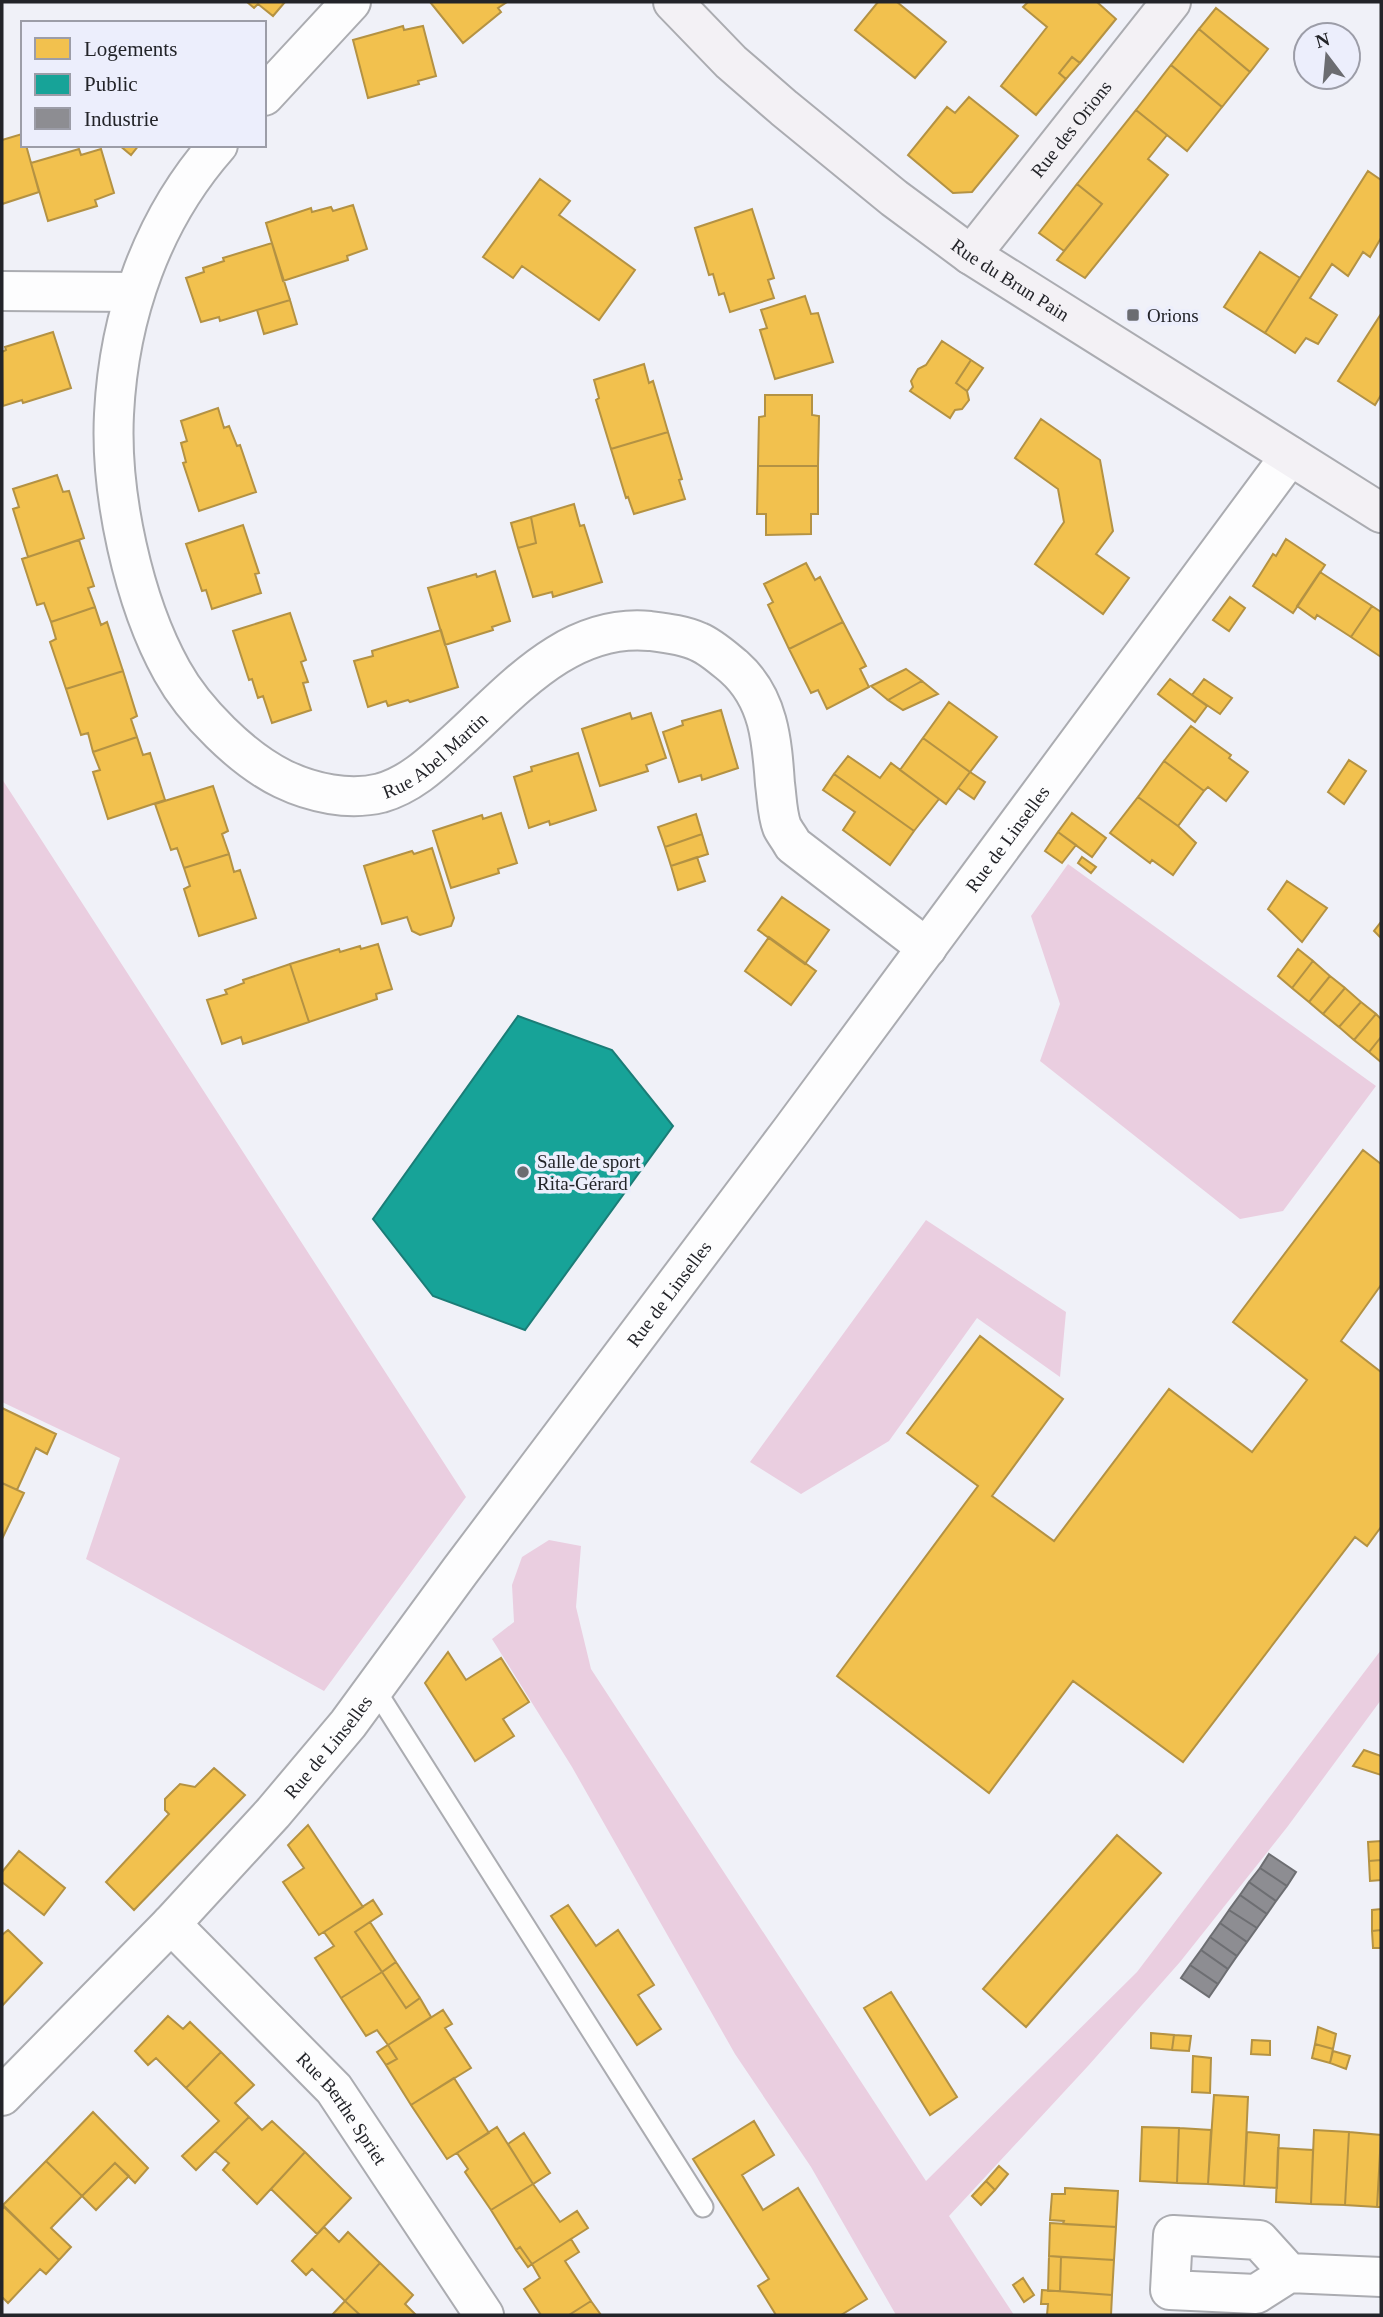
<svg xmlns="http://www.w3.org/2000/svg" width="1383" height="2317" viewBox="0 0 1383 2317" font-family="Georgia,serif">
	<style>
		.green { fill: #eacee0 }
		.homes { fill: #f2c14e; stroke: #b49243; stroke-width: 2 }
		.public { fill: #17a398; stroke: #1b7d77; stroke-width: 2 }
		.industry { fill: #8d8d92; stroke: #6d6e72; stroke-width: 2 }
		.lines { fill: none; stroke-linecap: round; stroke-linejoin: round }
		.lane-casing { stroke: #abacb1; stroke-width: 23 }
		.street-casing { stroke: #abacb1; stroke-width: 42 }
		.secondary-casing { stroke: #abacb1; stroke-width: 42 }
		.lane { stroke: #fdfdfe; stroke-width: 19 }
		.street { stroke: #fdfdfe; stroke-width: 38 }
		.secondary { stroke: #f3f1f5; stroke-width: 38 }
		.poi-dot { fill: #6b6c71; stroke: #eceefc; stroke-width: 2.5 }
		.labels { text-anchor: middle; stroke-width: 7; stroke-linejoin: round; paint-order: stroke }
		.street-label { font-size: 19px; fill: #232429; stroke: #eceefc }
		.poi-label { font-size: 19px; fill: #232429; stroke: #eceefc; text-anchor: start }
	</style>
	<rect width="100%" height="100%" fill="#f0f1f8"/>
	<path class="green" d="M2,779L466,1497L324,1691L86,1559L120,1458L2,1402Z
		M1068,864L1376,1086L1283,1211L1240,1219L1040,1061L1060,1004L1031,916Z
		M926,1220L1066,1312L1060,1377L977,1318L889,1441L801,1494L750,1462Z
		M549,1540L581,1546L576,1607L591,1669L926,2181L1137,1972L1381,1650V1700L1288,1826L1180,1962L1088,2066L949,2216L1014,2315H896L811,2167L735,2054L572,1767L492,1639L514,1622L512,1585L522,1557Z"/>
	<path class="homes" d="M247,2H285L273,16L258,4L254,8Z
		M430,2H507L498,8L501,12L463,43Z
		M878,2H897L946,42L915,78L855,30Z
		M1028,2H1097L1116,19L1080,63L1072,57L1059,73L1066,79L1036,115L1001,86L1047,27L1023,7Z
		M1216,8L1268,49L1250,72L1199,29Z
		M403,26L404,30L423,26L436,76L418,81L419,84L368,98L353,40Z
		M1199,29L1250,72L1222,107L1171,65Z
		M1072,57L1080,63L1066,79L1059,73Z
		M1171,65L1222,107L1187,151L1136,110Z
		M969,97L1018,136L972,192L953,193L908,155L947,107L955,113Z
		M1136,110L1167,135L1148,159L1168,175L1085,278L1057,260L1102,204L1077,184Z
		M22,134L23,145H26L39,192L2,204V140Z
		M119,145H139L131,155Z
		M79,149L81,155L101,149L114,193L95,200L97,206L48,221L31,163Z
		M1368,171L1381,180V238L1370,257L1363,252L1348,276L1332,264L1310,298L1337,315L1318,344L1306,338L1295,353L1265,333Z
		M540,179L570,201L559,215L635,270L599,320L522,266L513,278L483,257Z
		M1077,184L1102,204L1064,251L1039,233Z
		M353,205L367,249L347,256L348,260L283,281L266,223L311,208L312,212L331,207L333,211Z
		M752,209L774,278L768,280L774,298L730,312L724,293L719,295L713,274L709,275L695,228Z
		M272,243L290,300L220,321L219,317L201,322L186,278L204,272L203,268L224,261L223,258Z
		M1260,252L1300,278L1265,333L1224,307Z
		M805,296L811,314L818,313L833,362L775,379L760,330L767,328L761,310Z
		M290,300L297,324L264,334L257,310Z
		M1381,314V395L1375,405L1338,381Z
		M53,332L71,388L23,403L22,400L3,406L2,352L6,350L5,347Z
		M942,341L971,360L956,383L967,391L969,400L962,409L955,410L950,418L910,391L913,387L911,381L918,369L926,365Z
		M971,360L983,368L967,391L956,383Z
		M644,364L649,383L653,381L668,432L611,449L596,400L599,398L594,380Z
		M765,395H812V415L819,416L818,466H758L759,417L765,416Z
		M218,408L224,428L229,426L237,446L240,445L256,492L199,511L183,463L186,462L181,443L187,441L181,421Z
		M1041,419L1100,460L1113,531L1096,554L1129,578L1103,614L1035,564L1064,522L1058,489L1015,458Z
		M668,432L682,479L679,480L685,499L634,514L628,497L626,498L611,449Z
		M758,466H818V514H811V534L766,535V514H757Z
		M57,475L63,492L69,491L84,538L28,557L13,509L19,507L13,489Z
		M574,504L580,526L584,525L602,582L553,597L552,592L533,597L518,548L536,543L531,517Z
		M531,517L536,543L518,548L511,523Z
		M243,525L259,573L255,574L261,593L212,609L206,590L202,591L186,544Z
		M1286,539L1325,565L1293,613L1253,586L1273,554L1276,556Z
		M79,540L94,586L88,588L95,607L51,622L44,603L37,605L22,559Z
		M806,563L815,580L820,577L843,622L789,649L768,605L773,602L764,584Z
		M495,571L510,621L492,627L493,630L445,645L428,588L476,574L477,577Z
		M1320,572L1372,606L1351,637L1317,615L1315,619L1297,606Z
		M1230,597L1245,608L1229,631L1213,620Z
		M1372,606L1381,612V657L1351,637Z
		M95,607L101,625L107,622L123,671L66,689L50,642L56,639L51,622Z
		M290,613L306,660L301,662L308,682L303,683L311,710L272,723L263,696L258,698L252,679L249,680L233,631Z
		M843,622L866,666L860,669L869,687L827,709L818,690L811,693L789,649Z
		M441,630L458,687L410,702L408,700L388,706L386,701L368,707L354,661L373,656L372,651Z
		M906,669L922,681L888,700L871,686Z
		M123,671L137,716L131,719L137,737L93,752L88,733L81,735L66,689Z
		M1170,679L1207,706L1195,722L1158,694Z
		M1204,679L1232,698L1220,714L1192,695Z
		M922,681L938,694L903,710L888,700Z
		M949,702L997,737L970,772L923,738Z
		M721,710L738,768L702,780L701,775L679,782L663,732L683,725L682,721Z
		M630,713L632,719L651,713L666,758L646,765L648,771L600,786L582,729Z
		M1191,726L1231,755L1229,758L1248,772L1226,801L1208,787L1204,791L1164,761Z
		M137,737L143,755L150,753L165,800L108,819L93,772L100,770L93,752Z
		M923,738L970,772L946,804L900,770Z
		M578,753L596,810L550,825L549,821L529,828L514,777L532,771L531,767Z
		M848,756L880,778L891,763L939,799L914,831L834,774Z
		M1349,760L1366,771L1344,804L1328,792Z
		M1164,761L1204,791L1178,826L1138,797Z
		M970,772L985,782L974,799L958,788Z
		M834,774L914,831L890,865L843,830L855,812L823,790Z
		M213,786L228,831L222,834L229,854L184,868L177,848L171,850L155,804Z
		M1138,797L1178,826L1196,843L1173,875L1152,860L1150,863L1110,833Z
		M501,813L517,863L498,869L499,873L451,888L433,831L482,815L483,819Z
		M1072,813L1106,838L1092,857L1058,832Z
		M696,814L702,834L665,847L658,827Z
		M1058,832L1076,845L1062,863L1045,851Z
		M702,834L708,854L671,866L665,847Z
		M432,848L454,918L451,926L420,935L412,931L407,917L382,924L364,866L412,851L414,854Z
		M229,854L234,872L240,870L256,918L199,936L184,889L190,886L184,868Z
		M697,857L705,881L678,890L671,866Z
		M1082,857L1096,867L1091,873L1078,863Z
		M1287,881L1327,908L1302,942L1268,909Z
		M782,897L829,930L805,964L758,930Z
		M1381,922V938L1374,931Z
		M769,937L816,971L791,1005L745,971Z
		M378,944L392,989L376,994L377,999L309,1022L290,964L339,949L340,952L360,946L361,949Z
		M1298,949L1313,961L1292,988L1278,976Z
		M1313,961L1330,976L1309,1002L1292,988Z
		M290,964L309,1022L243,1044L241,1037L222,1044L207,1000L227,994L225,990L244,983L243,980Z
		M1330,976L1345,988L1323,1014L1309,1002Z
		M1345,988L1361,1002L1339,1027L1323,1014Z
		M1361,1002L1376,1014L1354,1040L1339,1027Z
		M1376,1014L1381,1019V1037L1369,1052L1354,1040Z
		M1381,1037V1062L1369,1052Z
		M1363,1150L1381,1164V1285L1341,1341L1381,1372V1527L1367,1546L1355,1537L1183,1762L1073,1681L989,1793L837,1676L978,1486L907,1433L980,1336L1063,1399L992,1496L1054,1541L1169,1389L1252,1452L1307,1380L1233,1322Z
		M2,1408L56,1434L47,1454L36,1448L17,1490L2,1483Z
		M2,1483L24,1493L2,1539Z
		M448,1652L466,1680L501,1658L529,1702L503,1719L514,1736L475,1761L425,1683Z
		M1364,1750L1381,1756V1775L1353,1766Z
		M214,1768L245,1795L134,1910L106,1882L169,1814L165,1810V1799L180,1784L195,1787Z
		M308,1825L363,1907L319,1935L283,1882L304,1868L288,1845Z
		M1117,1835L1161,1873L1026,2027L983,1989Z
		M1381,1841V1860L1369,1861L1368,1842Z
		M19,1851L65,1888L44,1915L2,1882V1872Z
		M1381,1860V1880L1370,1881L1369,1861Z
		M373,1900L382,1914L355,1932L382,1972L341,1998L315,1958L334,1946L324,1932Z
		M568,1905L596,1946L618,1930L654,1985L638,1995L661,2029L637,2045L551,1916Z
		M1381,1909V1930L1372,1931V1910Z
		M370,1922L396,1962L382,1972L355,1932Z
		M8,1930L42,1963L2,2006V1935Z
		M1381,1930V1948H1373L1372,1931Z
		M396,1962L420,1998L406,2008L382,1972Z
		M382,1972L406,2008L420,1998L431,2017L388,2045L377,2030L366,2036L341,1998Z
		M891,1992L957,2097L930,2115L864,2008Z
		M443,2010L452,2024L445,2028L471,2068L411,2105L386,2065L397,2059L388,2045Z
		M168,2016L183,2029L190,2022L221,2052L186,2088L156,2058L148,2065L135,2051Z
		M1318,2027L1336,2034L1333,2049L1315,2044Z
		M1151,2033L1174,2035L1172,2050L1151,2048Z
		M1174,2035L1191,2036L1189,2051L1172,2050Z
		M1252,2040L1270,2041V2055L1251,2054Z
		M1315,2044L1333,2049L1330,2063L1312,2058Z
		M388,2045L397,2059L386,2065L377,2052Z
		M1333,2051L1350,2056L1346,2069L1330,2063Z
		M221,2052L254,2085L235,2103L249,2117L196,2170L182,2156L219,2121L186,2088Z
		M1193,2056L1211,2058L1210,2093L1192,2092Z
		M454,2078L489,2133L447,2159L411,2105Z
		M1214,2095L1248,2097L1244,2186L1208,2184Z
		M93,2112L148,2168L135,2183L115,2163L82,2196L46,2161Z
		M249,2117L262,2130L272,2121L305,2152L257,2204L223,2170L229,2163L215,2151Z
		M754,2121L774,2155L742,2175L763,2210L798,2188L867,2299L841,2315H776L758,2286L769,2279L693,2159Z
		M497,2127L533,2184L491,2210L465,2172L468,2169L457,2153Z
		M1142,2127L1179,2128L1177,2183L1140,2181Z
		M1179,2128L1211,2130L1208,2184L1177,2183Z
		M1314,2130L1349,2132L1345,2205L1311,2204Z
		M1247,2132L1279,2135L1277,2188L1244,2186Z
		M1349,2132L1381,2135L1377,2207L1345,2205Z
		M524,2133L550,2173L533,2184L508,2144Z
		M1381,2139V2207H1377Z
		M1278,2148L1313,2150L1311,2204L1276,2202Z
		M305,2152L351,2198L317,2234L271,2189Z
		M46,2161L82,2196L51,2228L71,2247L59,2260L3,2205Z
		M115,2163L129,2176L96,2210L82,2196Z
		M999,2166L1008,2174L995,2190L986,2181Z
		M986,2181L995,2190L981,2205L972,2196Z
		M533,2184L560,2222L577,2211L588,2228L532,2264L520,2247L516,2250L491,2210Z
		M1065,2188L1118,2191L1116,2227L1063,2224L1064,2221L1050,2220L1052,2194H1065Z
		M4,2207L59,2260L46,2274L40,2269L8,2303L2,2297V2209Z
		M1050,2223L1116,2227L1114,2260L1049,2256Z
		M324,2227L339,2242L348,2232L380,2263L345,2301L312,2269L306,2275L292,2261Z
		M571,2239L579,2252L565,2261L591,2301L569,2315H541L524,2289L540,2278L532,2264Z
		M520,2247L532,2264L528,2267L516,2250Z
		M1049,2256L1061,2257L1060,2291H1048Z
		M1061,2257L1114,2260L1112,2295L1060,2291Z
		M380,2263L413,2295L405,2304L416,2315H360L345,2301Z
		M1023,2278L1034,2295L1024,2302L1013,2285Z
		M1042,2290L1112,2295L1111,2315H1047L1048,2304H1041Z
		M345,2301L360,2315H332Z
		M591,2301L601,2315H569Z"/>
	<path class="public" d="M518,1016L612,1050L673,1126L525,1330L433,1296L373,1219Z"/>
	<path class="industry" d="M1269,1854L1296,1872L1287,1886L1260,1868Z
		M1260,1868L1287,1886L1276,1901L1249,1882Z
		M1249,1882L1276,1901L1267,1914L1240,1895Z
		M1240,1895L1267,1914L1257,1928L1229,1910Z
		M1229,1910L1257,1928L1247,1942L1220,1923Z
		M1220,1923L1247,1942L1237,1956L1210,1937Z
		M1210,1937L1237,1956L1228,1969L1201,1950Z
		M1201,1950L1228,1969L1218,1984L1190,1965Z
		M1190,1965L1218,1984L1209,1997L1181,1978Z"/>
	<g class="lines">
		<defs>
			<path id="lane" d="M375,1689L703,2207"/>
			<g id="street">
				<path d="M264,96L351,2"/>
				<path id="s1" d="M218,145C152,220 119,315 114,414C110,493 133,601 172,671C194,711 242,759 283,779C312,793 349,801 381,793C412,784 434,762 457,741C512,691 568,623 650,631C666,633 684,635 699,642C711,647 723,658 734,667C769,698 772,741 775,784C777,798 777,814 782,827C785,833 790,839 793,845L927,948"/>
				<path d="M2,291L135,292"/>
				<path id="s2" d="M171,1924L334,2089L484,2315"/>
				<path id="s3" d="M2,2096L171,1924L273,1813L348,1724L460,1571L791,1131L1290,456"/>
				<path d="M1289,2273L1259,2240L1173,2235L1170,2290L1256,2294L1289,2273L1381,2277"/>
			</g>
			<g id="secondary">
				<path id="s4" d="M673,2L731,62L784,108L894,198L971,255L1381,513"/>
				<path id="s5" d="M971,255L1171,2"/>
			</g>
		</defs>
		<use href="#lane" class="lane-casing"/>
		<use href="#street" class="street-casing"/>
		<use href="#secondary" class="secondary-casing"/>
		<use href="#lane" class="lane"/>
		<use href="#street" class="street"/>
		<use href="#secondary" class="secondary"/>
	</g>
	<g class="poi-dot">
		<rect x="1126" y="308" width="14" height="14" rx="3.5"/>
		<circle cx="523" cy="1172" r="7"/>
	</g>
	<g class="labels">
		<g class="street-label">
			<text dy="7" stroke="none"><textPath href="#s5" startOffset="161">Rue des Orions</textPath></text>
			<text dy="7" stroke="none"><textPath href="#s4" startOffset="438">Rue du Brun Pain</textPath></text>
			<text dy="7" stroke="none"><textPath href="#s1" startOffset="884">Rue Abel Martin</textPath></text>
			<text dy="7" stroke="none"><textPath href="#s3" startOffset="1612">Rue de Linselles</textPath></text>
			<text dy="7" stroke="none"><textPath href="#s3" startOffset="1045">Rue de Linselles</textPath></text>
			<text dy="7" stroke="none"><textPath href="#s3" startOffset="478">Rue de Linselles</textPath></text>
			<text dy="7" stroke="none"><textPath href="#s2" startOffset="252">Rue Berthe Spriet</textPath></text>
		</g>
		<g class="poi-label">
			<text x="1147" y="322">Orions</text>
			<text x="537" y="1168">Salle de sport<tspan x="537" dy="22">Rita-Gérard</tspan></text>
		</g>
	</g>
	<rect width="1383" height="2317" fill="none" stroke="#232429" stroke-width="7"/>
	<rect x="21" y="21" width="245" height="126" fill="#eceefc" stroke="#9c9da8" stroke-width="2"/>
	<rect x="35" y="38" width="35" height="21" fill="#f2c14e" stroke="#9c9da8" stroke-width="2"/>
	<text x="84" y="56" font-size="21" fill="#232429">Logements</text>
	<rect x="35" y="74" width="35" height="21" fill="#17a398" stroke="#9c9da8" stroke-width="2"/>
	<text x="84" y="91" font-size="21" fill="#232429">Public</text>
	<rect x="35" y="108" width="35" height="21" fill="#8d8d92" stroke="#9c9da8" stroke-width="2"/>
	<text x="84" y="126" font-size="21" fill="#232429">Industrie</text>
	<g transform="translate(1327 56) rotate(344)"><circle r="33" fill="#eceefc" stroke="#9c9da8" stroke-width="2"/>
	<path d="M0-5L12 26L0 18L-12 26Z" fill="#6b6c71"/>
	<text y="-10" font-size="19" font-weight="bold" text-anchor="middle" fill="#232429">N</text>
	</g>
</svg>
